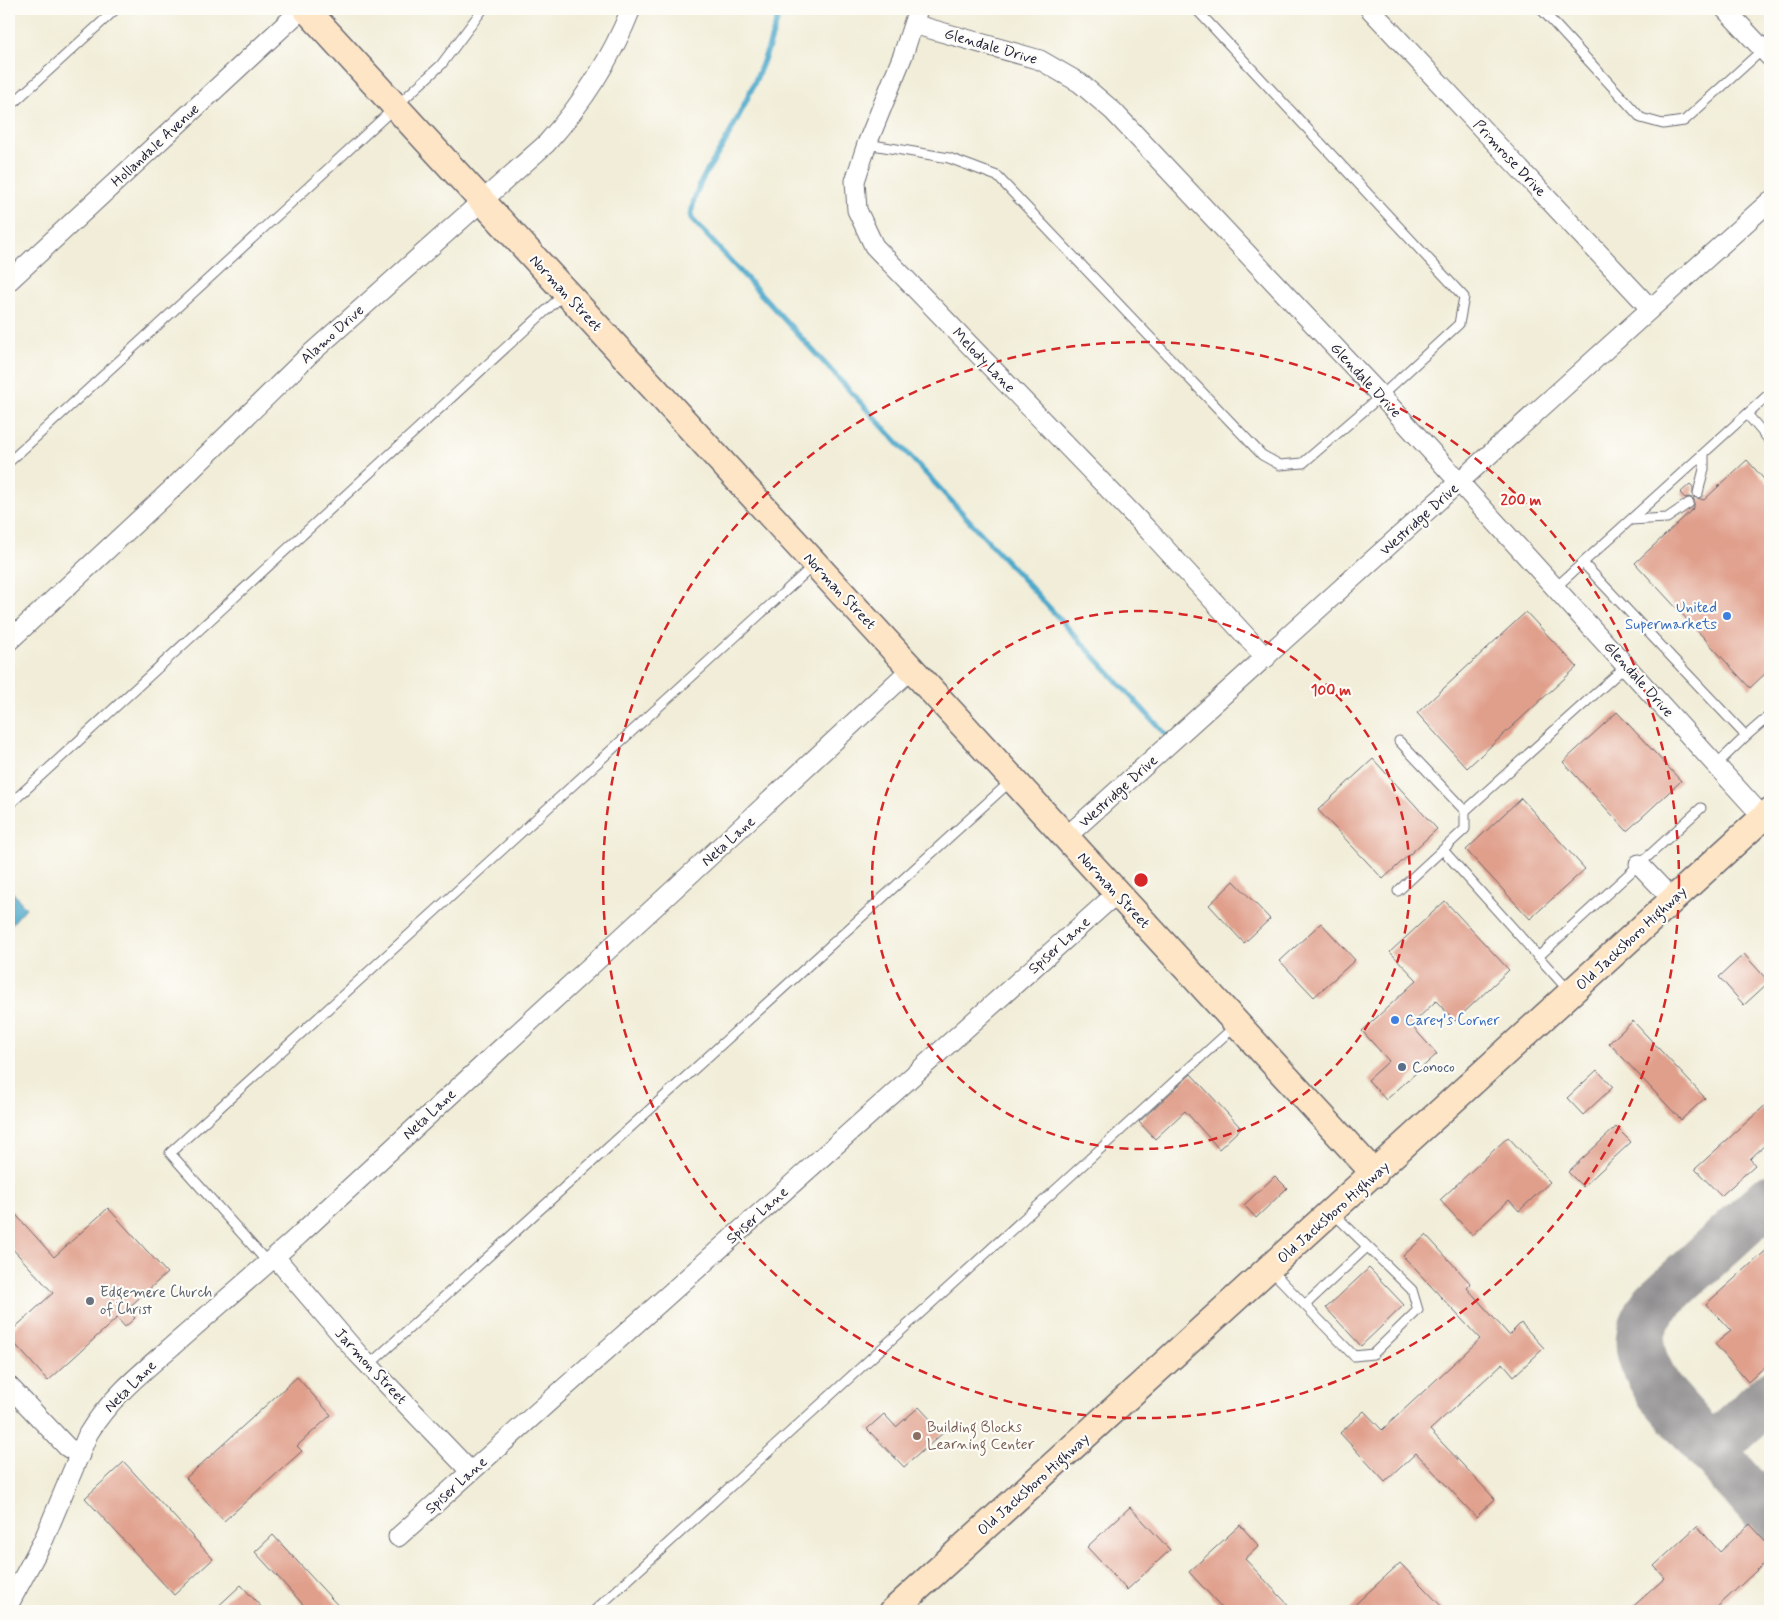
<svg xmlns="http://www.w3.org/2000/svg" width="1779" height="1620" viewBox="0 0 1779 1620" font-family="Mynerve,sans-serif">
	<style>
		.water { fill: #4ba8ca; stroke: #366582 }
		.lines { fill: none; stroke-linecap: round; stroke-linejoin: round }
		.stream { stroke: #4ba8ca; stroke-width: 5.5 }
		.taxiway { stroke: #8a888a; stroke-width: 49 }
		.building { fill: #e09f8b }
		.lane-casing { stroke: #6a6972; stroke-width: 11 }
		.street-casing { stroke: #6a6972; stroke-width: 21 }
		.secondary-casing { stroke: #6a6972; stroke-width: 29 }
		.lane { stroke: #fff; stroke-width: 9 }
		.street { stroke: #fff; stroke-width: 19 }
		.secondary { stroke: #fee5c5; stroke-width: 26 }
		.ring { fill: none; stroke: #d62828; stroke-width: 2.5; stroke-dasharray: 9 6 }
		.shop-dot { fill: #3f7fe0; stroke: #fdfcf7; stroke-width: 2 }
		.service-dot { fill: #5c6f8a; stroke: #fdfcf7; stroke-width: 2 }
		.worship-dot { fill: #6b7280; stroke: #fdfcf7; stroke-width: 2 }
		.education-dot { fill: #8d6e63; stroke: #fdfcf7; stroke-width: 2 }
		.labels { text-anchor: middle; stroke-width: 4.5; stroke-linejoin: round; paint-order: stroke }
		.street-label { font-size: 15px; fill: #22223b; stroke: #fdfcf7 }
		.shop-label { font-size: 15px; fill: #366cbe; stroke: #fdfcf7; text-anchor: end }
		.service-label { font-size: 15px; fill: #4e5e75; stroke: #fdfcf7; text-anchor: start }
		.worship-label { font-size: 15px; fill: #5b616d; stroke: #fdfcf7; text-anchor: start }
		.education-label { font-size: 15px; fill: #785e54; stroke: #fdfcf7; text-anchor: start }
		.centre { fill: #d62828; stroke: #fdfcf7; stroke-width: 2.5 }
		.ring-label { font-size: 15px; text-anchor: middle; font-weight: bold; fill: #d62828; stroke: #fdfcf7; stroke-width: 4.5; stroke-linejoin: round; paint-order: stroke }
	</style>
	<rect width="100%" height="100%" fill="#fdfcf7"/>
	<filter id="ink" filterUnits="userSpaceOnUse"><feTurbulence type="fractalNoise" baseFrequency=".02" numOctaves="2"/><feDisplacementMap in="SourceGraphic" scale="10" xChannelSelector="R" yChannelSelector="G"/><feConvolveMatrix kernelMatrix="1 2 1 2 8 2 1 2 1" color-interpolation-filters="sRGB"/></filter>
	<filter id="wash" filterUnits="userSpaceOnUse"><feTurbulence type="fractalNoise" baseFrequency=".0096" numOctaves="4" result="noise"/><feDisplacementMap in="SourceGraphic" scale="20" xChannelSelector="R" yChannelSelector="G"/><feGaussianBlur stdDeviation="1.12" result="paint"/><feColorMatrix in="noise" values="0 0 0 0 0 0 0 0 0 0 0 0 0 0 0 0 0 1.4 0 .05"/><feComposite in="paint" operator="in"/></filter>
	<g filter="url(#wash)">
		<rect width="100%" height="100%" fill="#f1edd8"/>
		<path class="water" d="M10,889L26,908L9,927V890Z"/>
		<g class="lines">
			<path class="stream" d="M780,9C770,51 752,91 732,129C716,162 694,180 691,218L1171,740"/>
			<path class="taxiway" d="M1770,1199L1656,1303C1630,1338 1639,1357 1660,1392L1770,1517
				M1712,1449L1770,1396"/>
		</g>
		<g id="blocks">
			<path class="building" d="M1747,460L1770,486V669L1750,688L1635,563L1694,508V499L1689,497L1685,498L1680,493L1690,484L1693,487V497L1704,500Z
				M1526,612L1577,667L1467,768L1417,713Z
				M1617,712L1681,781L1627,831L1563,762Z
				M1373,759L1437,829L1383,879L1318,810Z
				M1521,798L1585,869L1530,919L1466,850Z
				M1234,881L1270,919L1244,943L1209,905Z
				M1445,901L1509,970L1455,1021L1436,1001L1411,1025L1437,1054L1386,1100L1368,1080L1389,1061L1362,1031L1417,980L1390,952Z
				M1321,923L1355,960L1314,997L1280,961Z
				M1744,954L1769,982L1744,1005L1719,977Z
				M1633,1021L1705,1098L1681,1120L1609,1043Z
				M1597,1070L1613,1087L1583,1115L1567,1098Z
				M1191,1074L1241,1128L1219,1149L1185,1111L1155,1139L1139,1122Z
				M1770,1101V1140L1750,1159L1755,1165L1721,1196L1695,1169Z
				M1616,1127L1631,1142L1583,1187L1568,1172Z
				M1508,1137L1550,1182L1519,1211L1509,1200L1472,1235L1440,1200Z
				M1275,1176L1287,1188L1256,1218L1244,1205Z
				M9,1207L54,1257L108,1208L167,1273L127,1309L135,1318L125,1327L117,1318L48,1381L9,1337V1333L53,1293L9,1245Z
				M1426,1235L1471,1284L1467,1288L1509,1335L1521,1323L1544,1348L1514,1376L1503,1363L1430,1430L1495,1499L1476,1517L1416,1453L1385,1482L1340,1433L1364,1411L1382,1430L1480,1339L1403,1256Z
				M1770,1247V1362L1748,1382L1715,1344L1731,1331L1706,1304Z
				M1369,1268L1404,1305L1361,1346L1326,1308Z
				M297,1377L331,1415L297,1446L302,1451L224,1521L186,1478Z
				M919,1407L943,1433L904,1467L867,1429L884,1414L896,1427Z
				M124,1462L213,1559L174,1595L85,1498Z
				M1130,1507L1170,1550L1127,1590L1087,1547Z
				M1750,1524L1770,1546V1558L1713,1611H1628L1665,1578L1654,1566L1697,1526L1720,1552Z
				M1240,1525L1259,1546L1245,1559L1294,1611H1225L1189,1572Z
				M273,1535L343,1611H309L255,1552Z
				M1400,1563L1446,1611H1348Z
				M241,1585L265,1611H213Z"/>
		</g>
	</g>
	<g filter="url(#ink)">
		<use href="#blocks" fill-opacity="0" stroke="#6a6972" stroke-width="1"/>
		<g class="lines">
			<defs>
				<path id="lane" d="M1541,9L1641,118L1663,124L1684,121L1770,43
					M9,107L116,9
					M867,144L949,158L997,176L1262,455L1280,465L1303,463L1381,396L1459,324L1464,297L1196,9
					M1747,414L1770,393
					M9,462L441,65L483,9
					M1698,493L1704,469V453
					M1630,520L1667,518L1689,503
					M1583,563L1746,736L1716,765
					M1555,588L1747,414L1770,441
					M1746,736L1770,715
					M1399,741L1465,811
					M9,805L564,294
					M1443,850L1569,991
					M1398,891L1465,829V811L1626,666
					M1538,957L1701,808
					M268,1263L170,1153L814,565
					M1270,1269L1354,1356L1373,1354L1418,1310L1412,1290L1333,1213
					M1305,1305L1367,1247
					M369,1365L1011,781
					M594,1611L1235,1026"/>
				<path id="street" d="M918,9L903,55L867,144L855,181L857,210L874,246L1149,531L1266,658
					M1370,9L1650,308
					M1725,9L1770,57
					M913,24L1040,60L1080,83L1113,111L1381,396L1763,817
					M9,281L302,9
					M9,641L171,490L309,355L546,144C583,103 611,60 631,9
					M1066,837L1770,201
					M1639,864L1673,900
					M275,1257L358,1354L471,1472
					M9,1386L67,1447L80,1455
					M398,1537L1117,893
					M9,1604L44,1539L88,1434C110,1397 146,1369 178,1341C218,1306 258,1272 297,1237C501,1047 708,860 911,669"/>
				<path id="secondary" d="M306,9L1375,1174
					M893,1611L1770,811"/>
			</defs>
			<use href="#lane" class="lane-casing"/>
			<use href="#street" class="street-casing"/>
			<use href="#secondary" class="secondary-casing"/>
			<use href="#lane" class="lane"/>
			<use href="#street" class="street"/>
			<use href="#secondary" class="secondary"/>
		</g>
	</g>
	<g class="ring">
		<circle cx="1141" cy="880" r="269"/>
		<circle cx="1141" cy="880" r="538"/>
	</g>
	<g class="shop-dot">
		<circle cx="1727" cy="616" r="5"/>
		<circle cx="1395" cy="1020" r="5"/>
	</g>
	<circle class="service-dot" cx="1402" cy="1067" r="5"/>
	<circle class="worship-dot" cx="90" cy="1301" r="5"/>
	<circle class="education-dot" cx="917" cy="1436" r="5"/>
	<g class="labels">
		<g class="street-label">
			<text transform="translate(991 46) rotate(16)" y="5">Glendale Drive</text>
			<text transform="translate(155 145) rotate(-43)" y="5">Hollandale Avenue</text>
			<text transform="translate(1510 158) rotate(47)" y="5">Primrose Drive</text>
			<text transform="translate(566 293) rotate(47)" y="5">Norman Street</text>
			<text transform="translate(332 334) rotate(-42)" y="5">Alamo Drive</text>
			<text transform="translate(984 360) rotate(46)" y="5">Melody Lane</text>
			<text transform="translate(1366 380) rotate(47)" y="5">Glendale Drive</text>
			<text transform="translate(1419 519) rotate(-42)" y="5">Westridge Drive</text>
			<text transform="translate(840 591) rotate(47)" y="5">Norman Street</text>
			<text transform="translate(1639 679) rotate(48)" y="5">Glendale Drive</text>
			<text transform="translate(1118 791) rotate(-42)" y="5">Westridge Drive</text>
			<text transform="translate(728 841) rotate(-42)" y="5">Neta Lane</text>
			<text transform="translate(1114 890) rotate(47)" y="5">Norman Street</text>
			<text transform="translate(1631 938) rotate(-43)" y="5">Old Jacksboro Highway</text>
			<text transform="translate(1059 945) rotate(-42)" y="5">Spiser Lane</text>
			<text transform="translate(429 1114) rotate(-43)" y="5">Neta Lane</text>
			<text transform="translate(1333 1212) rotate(-42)" y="5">Old Jacksboro Highway</text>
			<text transform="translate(757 1215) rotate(-42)" y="5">Spiser Lane</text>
			<text transform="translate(371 1366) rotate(47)" y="5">Jarmon Street</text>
			<text transform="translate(130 1386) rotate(-45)" y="5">Neta Lane</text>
			<text transform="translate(1033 1484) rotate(-42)" y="5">Old Jacksboro Highway</text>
			<text transform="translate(456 1485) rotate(-42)" y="5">Spiser Lane</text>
		</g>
		<g class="shop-label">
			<text x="1717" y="612">United<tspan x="1717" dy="17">Supermarkets</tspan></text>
			<text x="1405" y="1025" text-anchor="start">Carey's Corner</text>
		</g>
		<g class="service-label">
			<text x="1412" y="1072">Conoco</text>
		</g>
		<g class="worship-label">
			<text x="100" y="1297">Edgemere Church<tspan x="100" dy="17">of Christ</tspan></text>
		</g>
		<g class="education-label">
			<text x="927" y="1432">Building Blocks<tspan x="927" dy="17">Learning Center</tspan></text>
		</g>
	</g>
	<circle cx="1141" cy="880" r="8" class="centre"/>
	<g class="ring-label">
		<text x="1521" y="505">200 m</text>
		<text x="1331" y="695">100 m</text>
	</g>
	<rect width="1779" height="1620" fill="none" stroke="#fdfcf7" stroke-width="30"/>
</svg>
